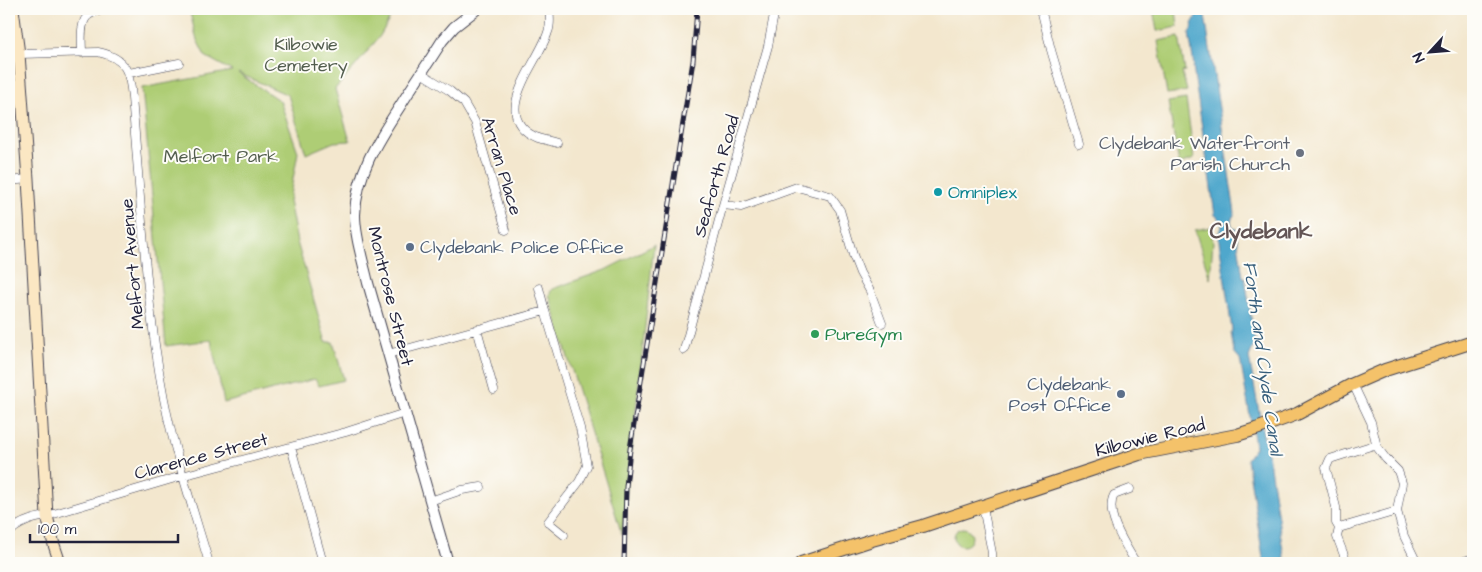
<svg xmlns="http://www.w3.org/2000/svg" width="1482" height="572" viewBox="0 0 1482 572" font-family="'Architects Daughter',sans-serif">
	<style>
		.green { fill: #aecd75; stroke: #687858 }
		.water { fill: #4fa7cc; stroke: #386484 }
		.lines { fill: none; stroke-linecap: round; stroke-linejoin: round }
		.minor-casing { stroke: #414051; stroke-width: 9 }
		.tertiary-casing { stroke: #414051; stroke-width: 12 }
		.secondary-casing { stroke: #414051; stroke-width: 13 }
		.primary-casing { stroke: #414051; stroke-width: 14 }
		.minor { stroke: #fff; stroke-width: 8 }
		.tertiary { stroke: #fff; stroke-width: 10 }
		.secondary { stroke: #fbe7c3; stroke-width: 11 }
		.primary { stroke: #f4c26a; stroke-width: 12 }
		.rail-casing { stroke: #22223b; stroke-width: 5 }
		.rail { stroke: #fdfcf7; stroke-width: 3; stroke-dasharray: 9; stroke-linecap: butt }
		.worship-dot { fill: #6b7280; stroke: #fdfcf7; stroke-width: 2 }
		.culture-dot { fill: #0f9aa8; stroke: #fdfcf7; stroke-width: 2 }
		.service-dot { fill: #5c6f8a; stroke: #fdfcf7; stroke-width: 2 }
		.leisure-dot { fill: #2e9e5b; stroke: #fdfcf7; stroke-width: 2 }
		.labels { text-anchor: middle; stroke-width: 4; stroke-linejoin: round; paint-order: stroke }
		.park-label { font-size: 18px; fill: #535e4f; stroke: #fdfcf7 }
		.worship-label { font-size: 18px; fill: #5b616d; stroke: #fdfcf7; text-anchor: end }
		.street-label { font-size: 18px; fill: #22223b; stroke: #fdfcf7 }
		.culture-label { font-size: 18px; fill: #0d838f; stroke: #fdfcf7; text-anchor: start }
		.service-label { font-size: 18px; fill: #4e5e75; stroke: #fdfcf7; text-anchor: start }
		.leisure-label { font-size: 18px; fill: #27864d; stroke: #fdfcf7; text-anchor: start }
		.water-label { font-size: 19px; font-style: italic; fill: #365e7c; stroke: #fdfcf7 }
		.district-label { font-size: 22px; font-weight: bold; fill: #635555; stroke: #fdfcf7 }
	</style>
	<rect width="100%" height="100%" fill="#fdfcf7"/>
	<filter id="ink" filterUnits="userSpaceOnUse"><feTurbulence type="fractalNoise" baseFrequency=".02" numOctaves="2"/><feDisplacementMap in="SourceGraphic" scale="10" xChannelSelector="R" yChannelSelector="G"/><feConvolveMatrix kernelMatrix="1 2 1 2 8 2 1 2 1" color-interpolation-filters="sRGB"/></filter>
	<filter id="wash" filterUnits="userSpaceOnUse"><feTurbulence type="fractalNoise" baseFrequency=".0096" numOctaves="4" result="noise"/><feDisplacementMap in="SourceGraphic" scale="20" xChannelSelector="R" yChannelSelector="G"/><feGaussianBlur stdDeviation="1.12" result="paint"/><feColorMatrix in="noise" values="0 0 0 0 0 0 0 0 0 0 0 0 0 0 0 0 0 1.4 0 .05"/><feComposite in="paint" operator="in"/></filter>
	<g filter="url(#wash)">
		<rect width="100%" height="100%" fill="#f3e7ce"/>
		<path class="green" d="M189,9H395L380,36L357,64L335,89L350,141L334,142L306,154L288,95L238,73L280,101L298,152L289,201L297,242L326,342H333L344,380L319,386L315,379L224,403L211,340L166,346L142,88L232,71L205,56L197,40Z
			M1153,9H1176L1178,27L1157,31Z
			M1179,37L1185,71L1182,72L1187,91L1167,94L1158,41Z
			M1186,99L1194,159L1179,164L1168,102Z
			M1211,227L1213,242L1210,279L1195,230Z
			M654,245L622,535L549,295L552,289L605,270Z
			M954 537a9 9 0 1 1 18 0a9 9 0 1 1-18 0Z"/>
		<path class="water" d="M1194,9H1204L1235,213L1231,220L1232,226L1236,229L1243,277H1245L1255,343L1249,357L1264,439L1266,441L1285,563H1264L1247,459L1255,448L1254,439L1240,359L1234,352L1231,332L1232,330L1218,234L1222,227L1221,221L1215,215L1193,67L1194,66L1189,33L1193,26L1192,24L1196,17Z"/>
	</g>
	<g filter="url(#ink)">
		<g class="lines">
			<defs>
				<path id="minor" d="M549,9C550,16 551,25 548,32C539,63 486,117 538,138C544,140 551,141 557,143
					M1041,9L1051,50L1079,144
					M82,53C82,43 79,21 89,15C94,11 102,10 108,9
					M19,54L98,52C127,58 130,73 132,98C141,199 145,300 164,399C175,455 193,509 209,563
					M129,73L179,63
					M421,73L450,91L464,103L475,122L506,230
					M9,181L28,179
					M723,205L741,207L797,187L830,196L840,210L853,255L860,273L870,291L882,323
					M539,288L545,311
					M477,329L494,390
					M684,350L723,205L768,46L775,9
					M388,354L545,311L580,428L587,466L579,482L548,522L564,535
					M1353,384L1371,422L1377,447L1386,459L1398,471L1402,483L1397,511L1404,536L1416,561L1418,563
					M291,447L323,563
					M1130,489L1114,495C1104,514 1126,546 1136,563
					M430,501L462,490L481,487
					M983,507L992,553V563
					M1339,528L1336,523V507L1326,468L1330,459L1377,444
					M9,533C19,522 33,518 47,516L182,476L346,432L405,413
					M1347,563L1337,537L1339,528L1397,511
					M1459,563L1473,558"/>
				<path id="tertiary" d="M448,563L368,283C363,261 355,237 355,215C356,172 380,137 402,103C415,82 429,62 442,41L454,27L477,9"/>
				<path id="secondary" d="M13,9L19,54L28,179L47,516L54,545L60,563"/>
				<path id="primary" d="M801,563L872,540L923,526L1139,454L1237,435L1256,429L1297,414L1353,384L1385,370L1473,342"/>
			</defs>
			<use href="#minor" class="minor-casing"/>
			<use href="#tertiary" class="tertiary-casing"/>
			<use href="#secondary" class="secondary-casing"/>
			<use href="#primary" class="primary-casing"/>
			<use href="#minor" class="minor"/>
			<use href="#tertiary" class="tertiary"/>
			<use href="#secondary" class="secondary"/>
			<use href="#primary" class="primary"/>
			<defs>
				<path id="rail" d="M624,563L626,487L630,449L693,61L697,9"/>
			</defs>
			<use href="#rail" class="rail-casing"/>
			<use href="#rail" class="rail"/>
		</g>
	</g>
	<circle class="worship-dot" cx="1300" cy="153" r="5"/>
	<circle class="culture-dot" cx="938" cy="192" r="5"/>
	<g class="service-dot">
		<circle cx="410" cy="247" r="5"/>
		<circle cx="1121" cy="394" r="5"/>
	</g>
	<circle class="leisure-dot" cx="815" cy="334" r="5"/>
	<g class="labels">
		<g class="park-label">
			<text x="306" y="50">Kilbowie<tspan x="306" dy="21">Cemetery</tspan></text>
			<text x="221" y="162">Melfort Park</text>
		</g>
		<g class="worship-label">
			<text x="1290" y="149">Clydebank Waterfront<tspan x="1290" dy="21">Parish Church</tspan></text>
		</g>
		<g class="street-label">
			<text transform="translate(502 166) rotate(73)" y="6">Arran Place</text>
			<text transform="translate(716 176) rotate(-74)" y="6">Seaforth Road</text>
			<text transform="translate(132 264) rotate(-95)" y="6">Melfort Avenue</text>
			<text transform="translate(391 296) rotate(76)" y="6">Montrose Street</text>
			<text transform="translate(1150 437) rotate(-14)" y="6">Kilbowie Road</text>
			<text transform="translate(201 456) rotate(-15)" y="6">Clarence Street</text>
		</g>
		<g class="culture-label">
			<text x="948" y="198">Omniplex</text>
		</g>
		<g class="service-label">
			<text x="420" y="253">Clydebank Police Office</text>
			<text x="1111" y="390" text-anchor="end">Clydebank<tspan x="1111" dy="21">Post Office</tspan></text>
		</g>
		<g class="leisure-label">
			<text x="825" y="340">PureGym</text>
		</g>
		<g class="water-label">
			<text transform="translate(1264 358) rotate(82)" y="7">Forth and Clyde Canal</text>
		</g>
		<g class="district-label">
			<text x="1261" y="238">Clydebank</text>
		</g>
	</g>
	<rect width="1482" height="572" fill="none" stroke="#fdfcf7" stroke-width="30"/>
	<g transform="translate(1430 52) rotate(244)" stroke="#fdfcf7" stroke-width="4" paint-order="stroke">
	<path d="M0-4L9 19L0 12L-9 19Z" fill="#22223b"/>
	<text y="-8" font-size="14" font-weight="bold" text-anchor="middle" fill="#22223b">N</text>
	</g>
	<path d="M30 534v8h148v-8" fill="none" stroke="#22223b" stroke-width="2.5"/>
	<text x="38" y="534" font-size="15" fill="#22223b" stroke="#fdfcf7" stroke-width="4" paint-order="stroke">100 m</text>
</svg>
